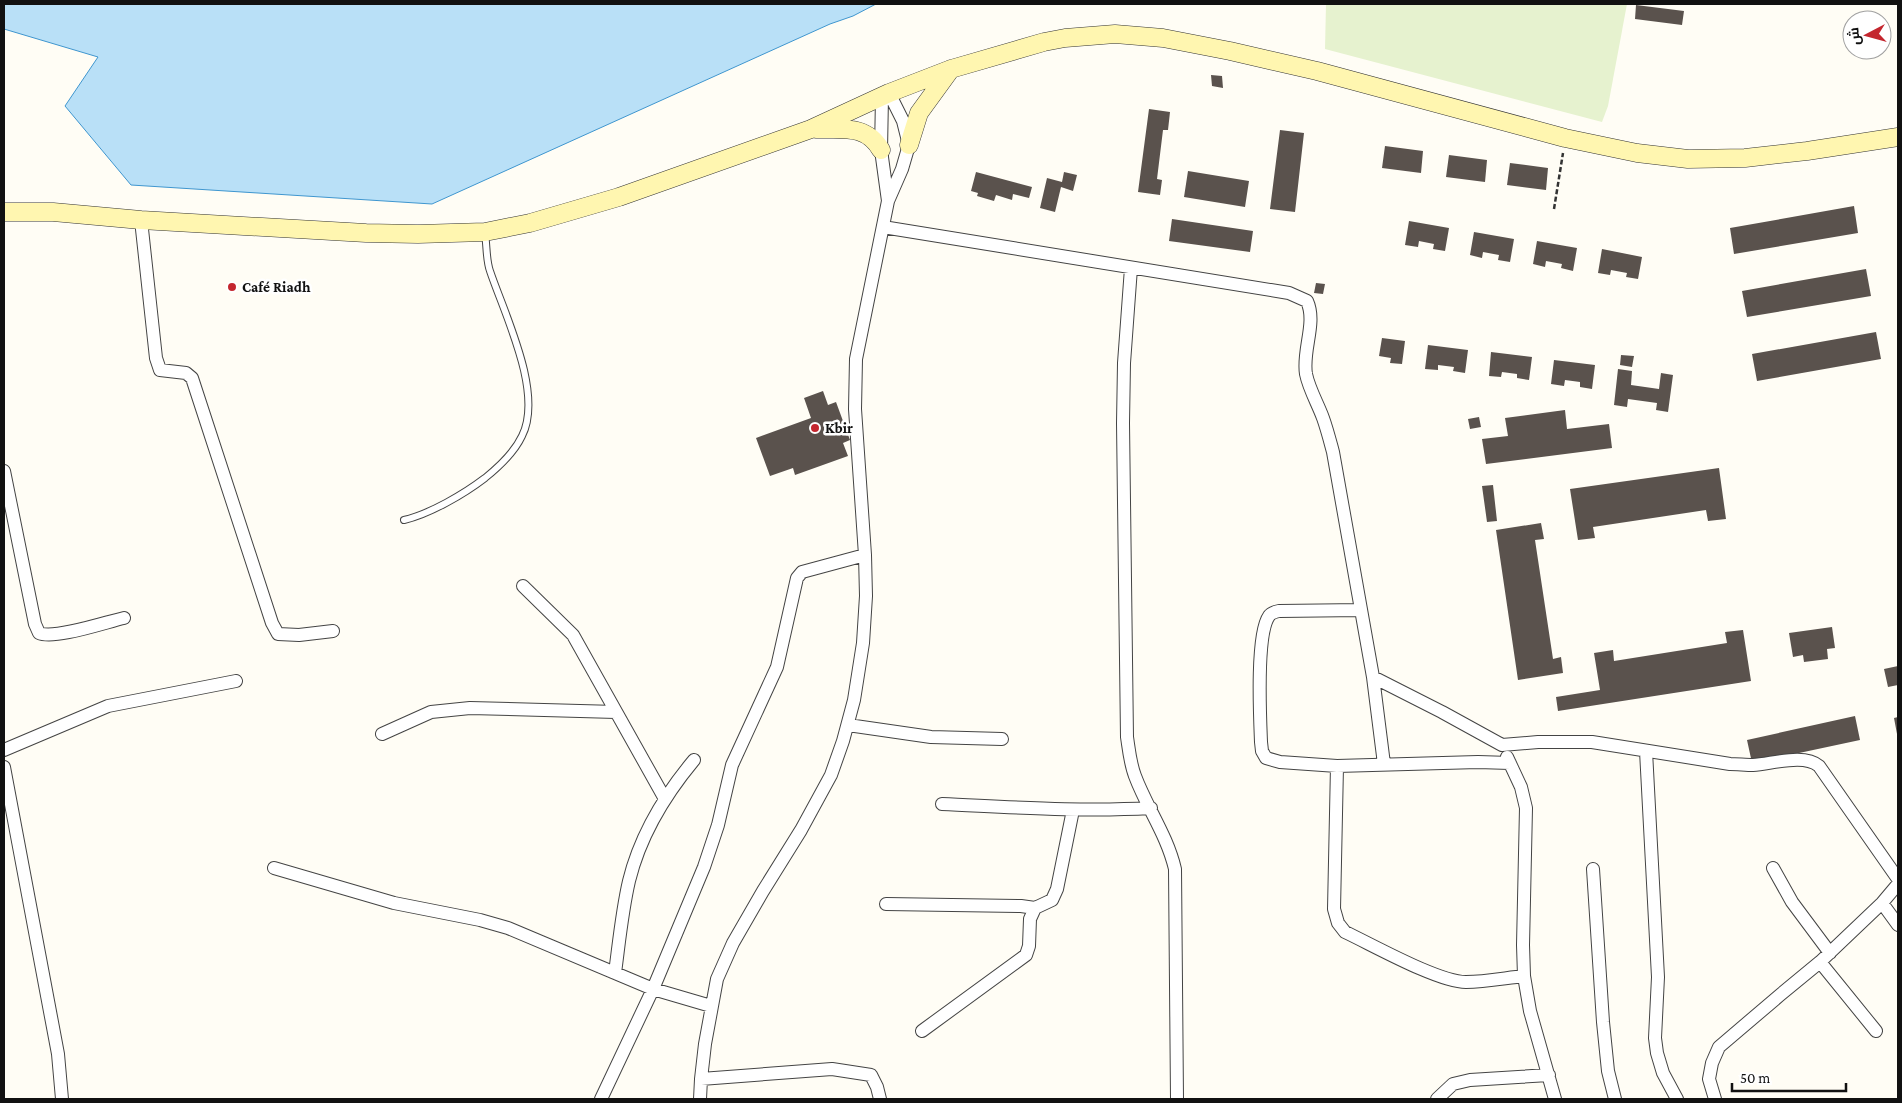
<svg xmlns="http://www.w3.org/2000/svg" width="1902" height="1103" viewBox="0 0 1902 1103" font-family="'Crimson Pro',Cairo,serif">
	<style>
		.pitch { fill: #e6f2cf }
		.water { fill: #b9e0f7; stroke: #3f96cf }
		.building { fill: #5a524d }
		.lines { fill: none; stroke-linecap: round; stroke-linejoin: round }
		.lane-casing { stroke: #444; stroke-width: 8 }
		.street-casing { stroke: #444; stroke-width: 14 }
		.secondary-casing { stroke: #333; stroke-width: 19 }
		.path { stroke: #333; stroke-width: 2.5; stroke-dasharray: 5 2.5; stroke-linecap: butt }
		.lane { stroke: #fff; stroke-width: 6 }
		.street { stroke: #fff; stroke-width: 12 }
		.secondary { stroke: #fff6b0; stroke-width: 18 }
		.poi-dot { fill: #c4262e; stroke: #fff; stroke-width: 2 }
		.labels { text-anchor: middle; stroke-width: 5; stroke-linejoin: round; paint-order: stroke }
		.poi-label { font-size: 15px; font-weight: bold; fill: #111; stroke: #fff; text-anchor: start }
	</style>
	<rect width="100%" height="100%" fill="#fffdf5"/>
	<path class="pitch" d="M1326,4H1627L1608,106L1602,122L1325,49Z"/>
	<path class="water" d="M4,4H876L853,16L830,24L432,204L131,185L65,106L98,57L4,29Z"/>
	<path class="building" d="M1636,5L1684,11L1682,25L1635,19Z
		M1211,75L1222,76L1223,88L1212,86Z
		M1149,109L1170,112L1168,130H1163L1157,179L1162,180L1160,195L1138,192Z
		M1280,130L1304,133L1295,212L1270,209Z
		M1385,146L1423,151L1421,173L1382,168Z
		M1449,155L1487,160L1485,182L1446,177Z
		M1510,163L1548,168L1546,190L1507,185Z
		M1188,171L1249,181L1245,207L1184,197Z
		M976,172L1032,187L1029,198L1013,194L1012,200L996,195L994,201L977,196L978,193L971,191Z
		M1064,172L1077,175L1073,191L1061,187L1055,212L1040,208L1047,178L1062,182Z
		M1854,206L1858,233L1734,254L1730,228Z
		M1172,219L1253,231L1250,252L1169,241Z
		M1409,221L1449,228L1445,251L1433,249L1434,244L1419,241L1418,247L1405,245Z
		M1474,232L1514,239L1510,262L1498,260L1499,255L1483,252L1482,258L1470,255Z
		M1537,241L1577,248L1573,271L1561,268L1562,264L1546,261L1545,267L1533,264Z
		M1602,249L1642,257L1638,279L1626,277L1627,273L1611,270L1610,275L1598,273Z
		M1866,269L1871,296L1747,317L1742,291Z
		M1316,283L1325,284L1323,294L1314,293Z
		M1876,332L1881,359L1757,381L1752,354Z
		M1382,338L1405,341L1402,364L1390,363L1391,358L1379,356Z
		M1428,345L1468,350L1465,373L1453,371L1454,367L1438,365V370L1425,369Z
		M1491,352L1532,357L1529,380L1517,378V374L1502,372L1501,377L1489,376Z
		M1621,355L1634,356L1632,367L1620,365Z
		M1554,360L1595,365L1592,389L1580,387V382L1565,380L1564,386L1551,384Z
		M1618,369L1632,371L1631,385L1659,389L1661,373L1673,375L1668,412L1656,410L1657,403L1628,399L1627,407L1614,405Z
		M823,391L828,405L836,402L850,440L843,443L848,456L795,475L793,468L770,476L756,438L811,418L804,398Z
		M1565,410L1567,429L1609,424L1612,448L1486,464L1482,439L1508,436L1505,418Z
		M1479,417L1481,427L1470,429L1468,419Z
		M1719,468L1726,519L1708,521L1706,510L1593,527L1595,538L1578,540L1570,489Z
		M1493,485L1497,521L1487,522L1482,486Z
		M1541,523L1544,539L1535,540L1553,659L1561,657L1563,673L1518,680L1496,530Z
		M1832,627L1835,648L1827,649L1828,659L1804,662L1803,655L1793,657L1789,633Z
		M1743,630L1751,681L1558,711L1556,697L1600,690L1594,653L1613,650L1614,661L1727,643L1725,632Z
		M1898,666V685L1888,687L1884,669Z
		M1855,716L1860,740L1752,763L1747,740Z
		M1898,717V733L1897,734L1894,718Z"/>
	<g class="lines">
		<defs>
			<path id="lane" d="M404,520C430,514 464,494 485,478C500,466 514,453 522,436C544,393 504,313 490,271C486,260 487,246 485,234"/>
			<path id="street" d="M882,97L881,150L888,201
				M141,220L156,358L160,370L186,373L192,378L272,623L278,634L299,635L333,631
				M883,227L1289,293L1307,301C1317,323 1302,350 1306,374C1309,389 1318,404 1323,418C1327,429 1330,441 1333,452L1373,677L1384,764
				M1131,268L1124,363L1123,423L1127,737C1129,750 1130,763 1135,776C1147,808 1167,835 1175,869L1177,1099
				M4,471L35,624L39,633C54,640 106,622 124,618
				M523,586L573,635L665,799
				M1361,610L1279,611C1274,612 1271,613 1269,616C1256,634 1260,717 1261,742L1262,751L1266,758L1280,762L1337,766L1478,762L1510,763
				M1373,677L1442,712L1502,745L1538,742H1592L1730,764C1737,764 1746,765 1753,765C1772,764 1804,753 1819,766L1898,879
				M848,725L931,737L1002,739
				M382,734L431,712L470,708L616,712
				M4,750L108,706L236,681
				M1646,751L1658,977L1655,1038L1657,1053L1663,1073L1677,1099
				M1507,757L1521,787L1526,808L1523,945L1524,976L1530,1011L1555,1099
				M1337,766L1334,909L1338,923L1345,932C1373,945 1438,982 1466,982C1485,982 1505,978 1524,976
				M4,767L58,1054L62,1099
				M942,804C1011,807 1081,812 1151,808
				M274,868L394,903L480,920L508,928L653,989L704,867L718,825L732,765L777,667L797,578L802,572L865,555
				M1773,868L1792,902L1830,953
				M1593,869L1603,1022L1608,1071L1615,1099
				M1882,903L1898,925
				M886,904L1021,906L1035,908
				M1820,962L1876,1031
				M615,973C619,943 622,911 629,881C640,836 664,796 694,760
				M922,1031L1026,955L1029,946L1030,919L1035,908L1052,900L1057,889L1073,810
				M701,1079L832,1069L871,1075L877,1087L880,1099
				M601,1099L653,989L711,1006
				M700,1099L701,1079L705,1044L717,979L733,943L763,891L801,830L831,775L843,741L854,700L863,643L866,596L865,555L855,409L856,359L888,201L902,169L909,145L903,121L889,93
				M1437,1099L1453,1084L1470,1080L1549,1075
				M1715,1099L1709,1079L1712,1063L1719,1047L1780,995L1820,962L1882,903L1898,884"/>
			<path id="secondary" d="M816,129C843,130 866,124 881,150
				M909,145L919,113L951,69
				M4,212H53L141,220L366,233L418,234L485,232L530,223L619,197L811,129L889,93L951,69L1044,42L1065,38L1115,34L1163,38L1230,51L1317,71L1565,138L1637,153L1688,159L1745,158L1807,151L1898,137"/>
		</defs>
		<use href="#lane" class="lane-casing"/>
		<use href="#street" class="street-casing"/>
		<use href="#secondary" class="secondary-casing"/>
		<path class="path" d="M1554,209L1563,153"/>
		<use href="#lane" class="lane"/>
		<use href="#street" class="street"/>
		<use href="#secondary" class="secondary"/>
	</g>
	<g class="poi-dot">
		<circle cx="232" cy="287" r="5"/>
		<circle cx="815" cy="428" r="5"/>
	</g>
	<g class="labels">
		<g class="poi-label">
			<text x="242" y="292">Café Riadh</text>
			<text x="825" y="433">Kbir</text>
		</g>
	</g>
	<rect width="1902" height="1103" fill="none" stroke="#111111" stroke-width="10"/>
	<g transform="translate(1867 35) rotate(264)"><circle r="24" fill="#ffffff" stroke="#a0a0a0"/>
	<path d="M0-4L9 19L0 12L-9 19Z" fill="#c4262e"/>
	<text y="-8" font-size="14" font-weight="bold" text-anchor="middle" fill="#111111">ش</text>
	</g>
	<path d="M1732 1083v8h114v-8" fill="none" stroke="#111111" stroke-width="2.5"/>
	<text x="1740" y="1083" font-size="15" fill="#111111" stroke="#ffffff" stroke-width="4" paint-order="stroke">50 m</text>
</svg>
